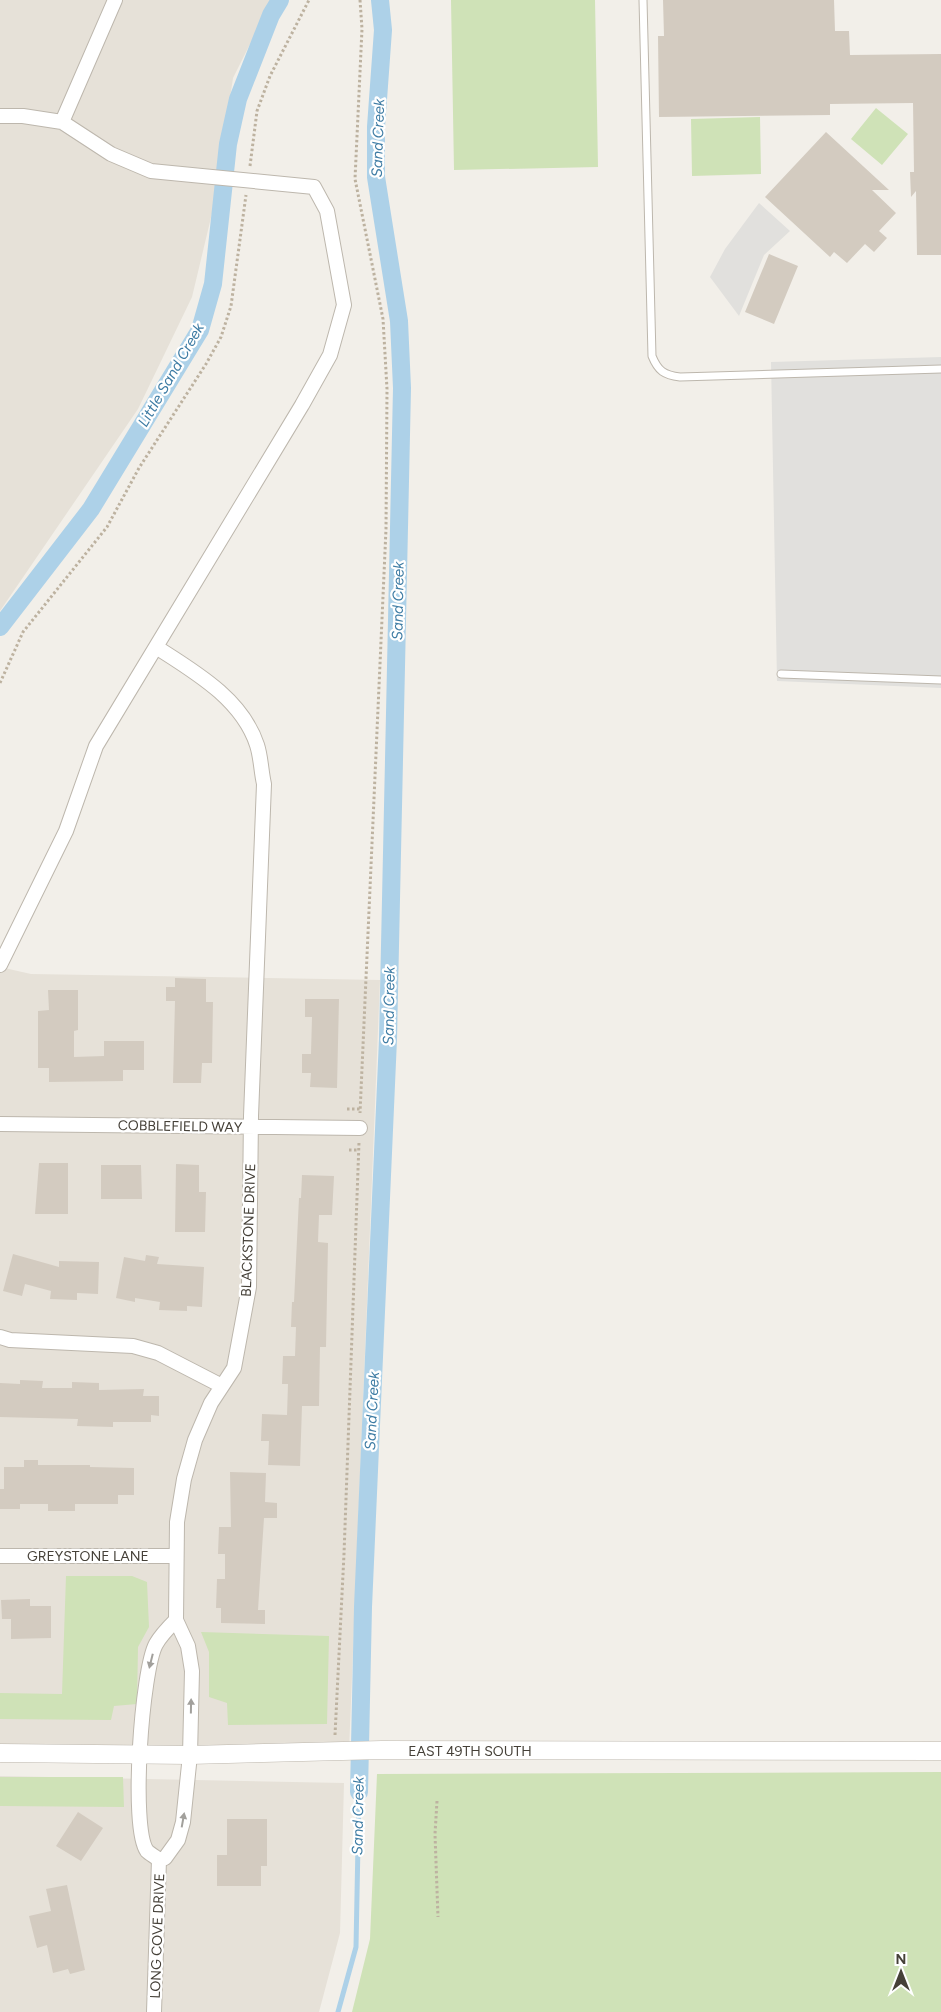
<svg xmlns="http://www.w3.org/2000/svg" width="941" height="2012" viewBox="0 0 941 2012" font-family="Figtree,sans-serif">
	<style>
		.residential { fill: #e6e1d8 }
		.green { fill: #cfe2b7 }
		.parking { fill: #e1e0dd }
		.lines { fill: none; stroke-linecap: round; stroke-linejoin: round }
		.stream { stroke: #add1e8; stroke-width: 5 }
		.canal { stroke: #add1e8; stroke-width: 18 }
		.building { fill: #d3cbc0 }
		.service-casing { stroke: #bdb7ad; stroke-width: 9 }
		.minor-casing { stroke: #bdb7ad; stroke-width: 16 }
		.tertiary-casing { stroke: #bdb7ad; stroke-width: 19 }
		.path { stroke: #bdb2a0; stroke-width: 3; stroke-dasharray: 2.5 2.5; stroke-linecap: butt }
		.service { stroke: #fff; stroke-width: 7 }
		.minor { stroke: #fff; stroke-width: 14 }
		.tertiary { stroke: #fff; stroke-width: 18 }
		.oneway { fill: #a2a09c }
		.labels { text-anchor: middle; stroke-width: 4.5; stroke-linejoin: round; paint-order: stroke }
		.street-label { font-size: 14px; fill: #454038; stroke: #fff }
		.water-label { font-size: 15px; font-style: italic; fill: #3e7ca4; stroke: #fff }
	</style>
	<rect width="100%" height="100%" fill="#f2efe9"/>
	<path class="residential" d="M0,0H272L233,78L214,205L192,297L138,409L0,611Z
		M0,967L31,974L380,980L349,1751L0,1750Z
		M0,1776L344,1783L340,1933L319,2012H0Z"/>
	<path class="green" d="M451,0H595L598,167L454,170Z
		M876,108L908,134L882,165L851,139Z
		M760,117L761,174L692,176L691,119Z
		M66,1576H132L147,1582L149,1627L138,1647L137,1704L114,1706L111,1720L0,1719V1693L62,1694Z
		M201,1632L329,1636L327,1724L228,1725L227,1703L209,1697V1652Z
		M941,1772V2012H352L370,1939L377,1774Z
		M0,1777H123L124,1807L0,1806Z"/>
	<path class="parking" d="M759,203L790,231L764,255L739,316L710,277L725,249Z
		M941,357V688L777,681L771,362Z"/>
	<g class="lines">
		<path class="stream" d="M338,2012L356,1947L359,1792"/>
		<path class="canal" d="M0,627L91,509L200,330L213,284L228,144L238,99L271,15L280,0
			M359,1792L363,1607L388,1039L402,388L399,321L376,177V127L383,30L380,0"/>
	</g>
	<path class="building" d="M663,0H834L835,31H849L850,55L941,54V255H917L916,191L911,197L910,172H914L913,103L830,104V115L659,117L658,36H664Z
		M826,132L889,190H872L896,213L879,231L887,238L874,252L865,244L847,263L834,252L830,257L765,197Z
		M769,254L798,266L774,324L745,312Z
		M175,978L206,979V1002H213L212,1063H202L201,1083H173L175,1001H166V987H175Z
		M48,990H78V1030L74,1031V1057L104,1056V1041H144V1070H123V1081L49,1082V1068H38V1011L49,1010Z
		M305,999H339L337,1088L310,1087L311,1073H302V1054H311L312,1017H305Z
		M39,1163H68V1214H35Z
		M176,1164L199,1165V1192H206L205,1232H175Z
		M101,1165H141L142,1199H101Z
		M302,1175L334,1176L332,1215H319L318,1242L328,1243L326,1347H320L319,1406H302L300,1466L268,1465L269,1441H261L262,1414L287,1415L288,1384H282L283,1356H295L296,1327H291L292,1302H294L299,1198H301Z
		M13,1254L59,1267V1261L99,1262L98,1294L77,1293V1300L50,1299L51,1291L25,1284L22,1296L3,1291Z
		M146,1255L159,1257L157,1264L204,1267L202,1307L187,1306V1311L159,1310L160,1302L135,1298V1302L116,1298L124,1257L145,1261Z
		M20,1380L43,1381L42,1388H72V1382L99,1383V1390L144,1389L143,1396H159V1416L151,1415V1422H113V1427L77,1426L78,1419L0,1417V1383L20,1384Z
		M24,1460H38V1465H90V1467L134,1468V1495H118V1504H75V1511H48V1504H20V1509H0V1489H4V1467H24Z
		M230,1472L266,1473L265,1502L277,1503V1518H264L258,1610H265V1624L221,1623V1608H216L217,1579H225V1554H218L219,1527H231Z
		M30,1599V1606H51V1638L11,1639V1619H2L1,1600Z
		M78,1812L103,1828L81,1861L56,1846Z
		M227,1819H267V1866H261V1886H217V1855H227Z
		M67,1885L85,1970L70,1974L68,1969L53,1973L47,1945L37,1948L29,1916L51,1911L46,1889Z"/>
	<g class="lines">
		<defs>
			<path id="service" d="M643,0L652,356C658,371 664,375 680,377L941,369
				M781,674L941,680"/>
			<path id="minor" d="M0,116H23L62,122L111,154L151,171L314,187L327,211L344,305L330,355L302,405L96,746L66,831L0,965
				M62,122L115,0
				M156,647C195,672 242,699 257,745C261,757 261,771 264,784L251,1116L249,1287L234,1368L211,1403L195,1440L184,1479L177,1522L176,1620L188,1646L192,1671L190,1755L183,1822L178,1840L165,1858L159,1860
				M0,1124L360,1128
				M0,1337L10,1340L133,1346L158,1353L222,1386
				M0,1556H176
				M159,1860C156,1857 150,1854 147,1851C130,1828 142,1669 156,1644C161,1635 169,1627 176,1620
				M154,2012L159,1860"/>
			<path id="tertiary" d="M0,1753L190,1755L382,1750L941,1751"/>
		</defs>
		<use href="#service" class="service-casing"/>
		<use href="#minor" class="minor-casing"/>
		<use href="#tertiary" class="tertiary-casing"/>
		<path class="path" d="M360,0L362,29L355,179L383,319L387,389L386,529L360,1113
			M250,166L257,111L270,76L309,0
			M0,683L23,632L107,527L139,468L206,364L221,337L231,306L246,195
			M347,1109H360
			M349,1150H359
			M335,1735L344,1554L359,1142
			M437,1801L435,1834L438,1917"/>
		<use href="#service" class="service"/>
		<use href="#minor" class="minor"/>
		<use href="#tertiary" class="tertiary"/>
	</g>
	<defs><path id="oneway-solid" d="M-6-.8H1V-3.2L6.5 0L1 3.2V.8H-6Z" transform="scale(1.25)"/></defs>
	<g class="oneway">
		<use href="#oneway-solid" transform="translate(151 1661) rotate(104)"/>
		<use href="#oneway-solid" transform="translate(191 1706) rotate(-89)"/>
		<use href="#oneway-solid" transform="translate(183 1820) rotate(-80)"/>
	</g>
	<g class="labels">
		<g class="street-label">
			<text transform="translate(180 1126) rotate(1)" y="5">COBBLEFIELD WAY</text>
			<text transform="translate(248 1230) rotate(-88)" y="5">BLACKSTONE DRIVE</text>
			<text x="88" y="1561">GREYSTONE LANE</text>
			<text x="470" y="1756">EAST 49TH SOUTH</text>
			<text transform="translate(157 1936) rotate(-88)" y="5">LONG COVE DRIVE</text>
		</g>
		<g class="water-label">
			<text transform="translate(378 138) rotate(-88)" y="5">Sand Creek</text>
			<text transform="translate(171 375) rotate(-60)" y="5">Little Sand Creek</text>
			<text transform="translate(398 601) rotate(-89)" y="5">Sand Creek</text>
			<text transform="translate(389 1006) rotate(-89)" y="5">Sand Creek</text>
			<text transform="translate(372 1411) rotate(-87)" y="5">Sand Creek</text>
			<text transform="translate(358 1816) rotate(-89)" y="5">Sand Creek</text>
		</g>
	</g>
	<g transform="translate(901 1972)" stroke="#ffffff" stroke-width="4" paint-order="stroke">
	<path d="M0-4L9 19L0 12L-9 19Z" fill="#454038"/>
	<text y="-8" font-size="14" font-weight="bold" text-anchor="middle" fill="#454038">N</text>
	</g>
</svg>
